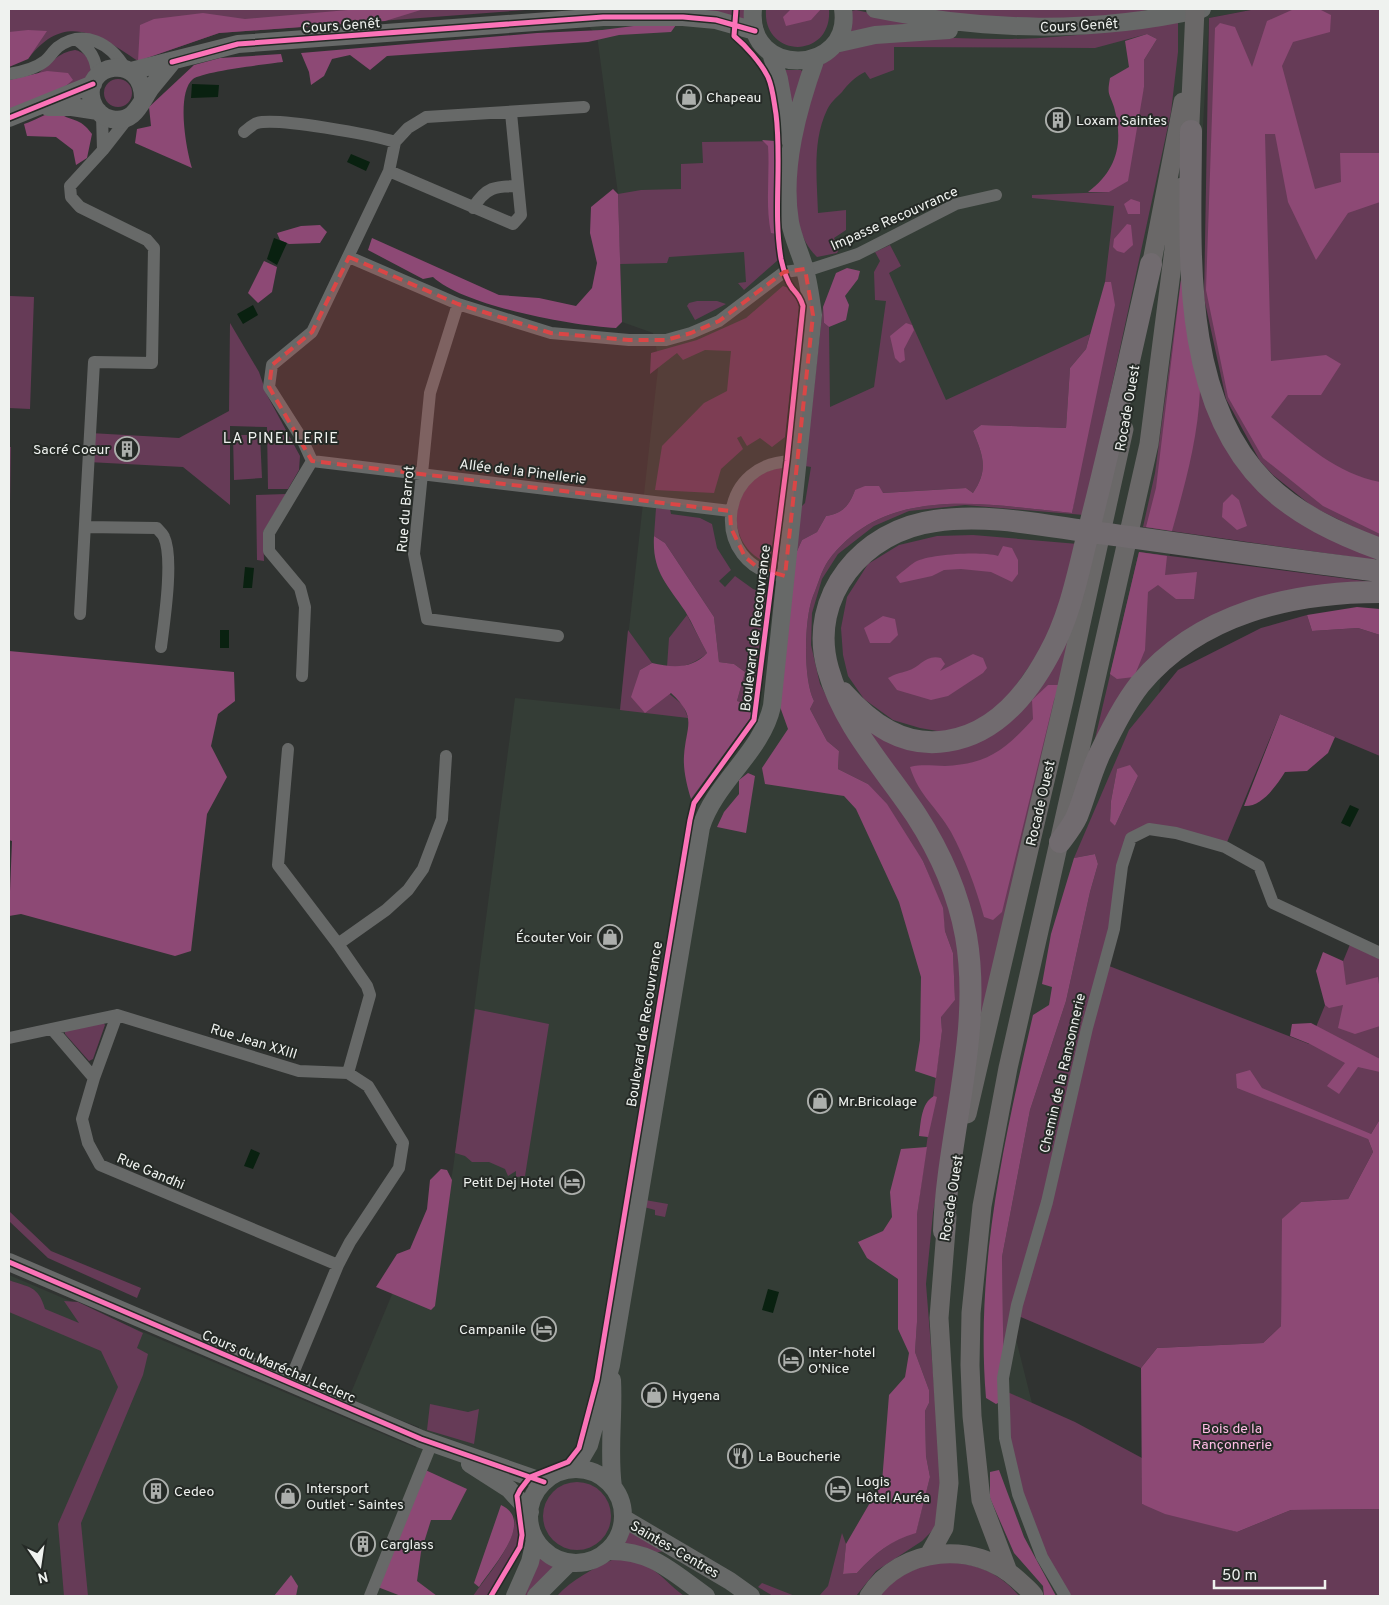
<svg xmlns="http://www.w3.org/2000/svg" width="1389" height="1605" viewBox="0 0 1389 1605" font-family="Overpass,sans-serif">
	<style>
		.built { fill: #343d36 }
		.green { fill: #663b57; fill-rule: evenodd }
		.forest { fill: #8d4975 }
		.water { fill: #092110 }
		.lines { fill: none; stroke-linecap: round; stroke-linejoin: round }
		.street { stroke: #676968; stroke-width: 12 }
		.secondary { stroke: #676968; stroke-width: 18 }
		.primary { stroke: #6a6868; stroke-width: 19 }
		.highway { stroke: #716b6f; stroke-width: 22 }
		.cycleway-casing { stroke: #252a26; stroke-width: 8 }
		.cycleway { stroke: #fb73b8; stroke-width: 5 }
		.marked { fill: #da4646; fill-opacity: 0.2; stroke: #da4646; stroke-width: 4; stroke-dasharray: 10 6; stroke-linejoin: round }
		.labels { text-anchor: middle; stroke-width: 4; stroke-linejoin: round; paint-order: stroke }
		.street-label { font-size: 14px; fill: #eff2ef; stroke: #252a26 }
		.poi-label { font-size: 14px; fill: #eff2ef; stroke: #252a26; text-anchor: start }
		.park-label { font-size: 14px; fill: #ffbde5; stroke: #252a26 }
		.neighbourhood-label { font-size: 15px; letter-spacing: 1px; fill: #eff2ef; stroke: #252a26 }
	</style>
	<rect width="100%" height="100%" fill="#303331"/>
	<path class="built" d="M571,9H1256L1209,18L1202,144L1151,799L1125,801L1014,1331L1080,1596H9V1275L416,1448L419,1427L348,1400L393,1292L427,1302L453,1169L515,698L620,709L659,360L653,333L622,322L618,194L597,35Z"/>
	<path class="green" d="M9,9H539L219,33L138,61C98,34 64,11 28,59L9,61Z
		M711,9H746L743,23L700,10Z
		M766,9H829C833,60 762,59 766,9Z
		M891,9H1152C1073,28 971,19 891,9Z
		M1256,9H1380V540L1313,507L1273,475L1260,461L1226,399L1204,298L1209,18Z
		M856,10L916,23V27L851,32V11Z
		M1178,21V52L1171,112L1084,515L965,505L909,511L874,526L838,554L822,579L812,613L811,645L820,684L846,732L904,807L955,910L964,995L951,1109L933,1213L926,1284L941,1473L937,1526L922,1541L876,1571L856,1596H819L828,1586L842,1533L846,1544L843,1574L857,1573C874,1554 891,1540 916,1532L930,1477L926,1456L925,1411L929,1403V1390L915,1352L917,1322V1215L942,1031L941,1016L955,1000L953,953L945,931L942,908L923,861L868,784L838,769L839,751L827,741L810,709L814,701C803,679 804,619 813,596C818,585 821,571 828,561C886,482 988,505 1072,513L1111,282H1105L1114,206L1032,198V195L1109,192L1144,87V60L1157,39L1147,34L1095,48L894,47V70L870,79L865,72C856,76 848,84 842,92C837,97 830,103 827,110C812,141 817,179 818,213L846,210V230L834,238L839,249L837,253L817,257C792,233 792,189 798,157C802,133 808,79 824,63C837,51 858,42 876,40C921,34 967,40 1012,39C1068,38 1123,30 1178,21Z
		M75,50C87,52 97,68 86,78C81,82 74,86 68,89L36,76C47,65 59,52 75,50Z
		M784,70H801L804,74L794,113Z
		M104 93a14 14 0 1 1 28 0a14 14 0 1 1-28 0Z
		M775,141L778,260L744,290L738,283L746,282L744,252L669,257L667,263L620,264L618,194L641,190L681,189V164L703,163L702,142Z
		M890,245L901,266L889,273L946,400L1090,334L1086,349L1070,368L1066,428L981,425L973,431C983,456 989,469 973,493L966,488L882,493L855,490C849,506 843,513 826,516L817,532L802,540L793,560L801,507L805,503L811,467L805,466L823,307L824,323L829,327L830,407L874,387L886,301L875,300L874,272L880,261L875,252Z
		M9,250L10,296L34,297L30,409L9,408Z
		M1182,272L1232,454L1378,557L1374,560L1143,527L1155,473Z
		M783,286C795,290 797,296 799,308L785,437L772,447L760,438L747,446L741,436L737,438L743,449L721,469L714,493L655,490L662,446L704,403L727,391L731,351L705,350L683,360L677,353L650,374L651,353L697,340L746,318Z
		M697,301H717L726,304L695,320L687,306L689,303Z
		M230,323L259,372L267,395L300,456L299,470L288,489H268L267,427L230,426V505L183,467L88,462L90,433L179,438L229,411Z
		M233,435H260L262,478L234,480Z
		M9,447H11L9,560Z
		M783,466L772,564C739,555 727,518 745,490C747,486 750,480 754,478C762,472 774,470 783,466Z
		M286,494L263,532L264,561L257,560L256,495Z
		M656,508L670,509L671,514L700,518L712,524L717,548L731,570L719,581L725,587L735,576L753,589L767,594L751,717V705L737,701L745,672L734,664L719,662L714,617L665,543L654,536Z
		M973,535L1078,544L1049,638L998,711L969,727L943,732L920,728L893,720L864,699L848,676L843,655L841,628L847,597L868,564L899,545L937,536Z
		M1139,552L1380,583L1179,641L1087,773Z
		M1077,605L982,1014L978,1013L979,959L859,717L875,731L977,740Z
		M687,615L707,653C698,662 681,669 667,667L669,638Z
		M1307,615L1312,631L1358,628L1380,635V756L1280,714L1225,847L1149,829L1131,838L1104,964L1309,1044L1351,942L1380,955V1119L1368,1139L1373,1152L1348,1199L1301,1202L1283,1219L1281,1326L1263,1343L1157,1348L1141,1368L1016,1315L1003,1378L1002,1257L1030,1110L1066,1001L1090,892L1098,864L1095,854L1074,858L1129,730L1178,670L1261,628ZM1117,769L1138,776L1115,826L1110,820L1111,801Z
		M628,630L652,663L640,670L683,705L688,718L620,710Z
		M475,1009L549,1024L525,1176L516,1177V1171L508,1176L505,1169L489,1162H472L465,1156L455,1153Z
		M102,1021L105,1025L93,1059L89,1061L65,1034V1029Z
		M645,1200L668,1204L665,1217L655,1215V1210L644,1207Z
		M9,1211L51,1251L141,1288L137,1298L48,1258L9,1221Z
		M9,1280C29,1288 38,1285 45,1309L79,1323L64,1301L78,1302L143,1333L137,1348L148,1354L143,1375L81,1523L88,1596H64L58,1524L118,1387L101,1351L9,1312Z
		M1003,1390L1075,1422L1142,1458V1504L1237,1532L1291,1510L1380,1509V1596H1065L1018,1494Z
		M430,1404L468,1412L479,1409L474,1444L427,1430Z
		M543 1516a34 34 0 1 1 68 0a34 34 0 1 1-68 0Z
		M514,1516L520,1534L518,1546L489,1596H473C487,1576 519,1540 514,1516Z
		M628,1531L663,1551L651,1554L621,1544Z
		M539,1556L556,1566L530,1596H518Z
		M614,1559C652,1559 658,1576 684,1596H557C571,1580 594,1568 614,1559Z
		M936,1562C970,1561 998,1570 1019,1596H879C893,1577 915,1568 936,1562Z
		M762,1583L795,1596H773L758,1587Z"/>
	<path class="forest" d="M359,9H424L385,21L219,33L138,61L140,25L154,19L203,13L245,19Z
		M821,9L811,20L786,26L783,17L790,10Z
		M1294,9H1319L1331,15L1330,32L1293,42L1282,66L1315,189L1341,182L1340,153H1379L1380,202L1348,213L1316,260L1288,202L1275,134H1265L1271,361L1326,355L1341,364L1321,395H1288L1271,417C1305,444 1337,474 1380,482V534L1323,506L1263,458L1228,397L1206,290L1215,28L1220,23L1235,27L1252,67L1267,21Z
		M657,23L676,25L671,32L619,35L588,42L387,56L370,70L350,55L332,59L324,76L311,85L309,72L301,53L537,33L602,30Z
		M28,30L47,31L28,59L9,67V32Z
		M1147,34L1157,39L1144,60V87L1128,181L1109,192H1088C1117,170 1124,143 1114,107C1109,92 1107,95 1110,78L1129,67L1125,41Z
		M281,54L283,62C267,64 204,71 193,79C176,93 186,149 192,168L135,143L137,129L151,126L149,107L194,65L220,58Z
		M47,71L68,73L73,80L58,92L9,109V80Z
		M56,111C72,123 79,116 92,134L87,158L76,165L73,150L56,137L27,136L24,124C36,120 44,114 56,111Z
		M762,140L775,141L777,234L771,233C765,204 770,175 768,146Z
		M613,189L618,194L622,322L616,328C573,326 464,306 433,277L423,279L368,250L372,238L499,295L539,298L576,306L592,288L597,263L590,233L591,207Z
		M1131,199L1140,202V214H1128L1124,204Z
		M1127,224L1131,225L1133,245L1124,253L1117,251L1113,247L1114,239Z
		M320,225L327,232L320,243L289,244L280,240L277,233L301,226Z
		M264,261L277,267L272,292L258,303L248,293Z
		M847,268L860,271L858,279L845,296L849,305L846,320L829,327L824,323L823,307L836,273Z
		M1182,272L1200,390C1198,439 1185,484 1172,531L1146,527L1156,488Z
		M1105,282H1111L1115,305L1072,513C988,505 886,482 828,561C821,571 818,585 813,596C804,619 803,679 814,701L810,709L827,741L839,751L838,769L868,784L887,804L923,861L943,908L945,931L953,953L955,1000L941,1017L942,1031L936,1078L915,1071L920,1040L921,977L899,902L856,809L844,796L765,784L762,768L788,729L779,704L793,560L802,540L817,532L826,516C843,513 849,506 855,490L865,486H879L883,493L966,488L973,493C989,469 983,456 973,431L981,425L1066,428L1070,368L1086,349Z
		M906,323L912,325L914,330L904,349L905,360L900,363L895,358L890,336Z
		M1232,494L1239,500L1247,526L1237,530L1222,517L1223,503Z
		M654,536L665,543L714,617L719,662L734,664L745,672L737,701L751,705V717L691,799C687,786 683,770 684,756C686,725 698,718 671,693L645,713L631,697L640,670L652,663C673,668 692,669 707,653C699,639 693,624 685,611C667,584 652,572 654,536Z
		M1003,546L1012,548L1018,560V574L1012,582L991,572L961,569L944,570L932,576L900,583L896,577C902,572 909,566 915,562C930,554 981,551 998,556Z
		M1139,552L1167,556L1165,575L1197,572L1194,599H1176L1158,585L1148,592L1145,650L1134,677L1117,679L1110,674Z
		M1357,607L1380,609V635L1358,628L1312,631L1307,615Z
		M883,616L895,619L898,635L890,643H870L864,628Z
		M9,651L234,672L235,701L218,714L211,746L227,777L207,814L191,951L175,956L21,914L9,916L12,841L9,840Z
		M973,654L983,658L987,668L983,673L948,696L931,700L897,690L888,678C895,674 900,673 907,671C921,667 925,654 941,658L945,664L940,671Z
		M1048,685H1060L1054,700L1002,912L993,920L984,917C976,888 965,858 951,832C937,807 919,796 910,767C923,764 932,766 945,766C988,764 1005,750 1033,719L1032,700Z
		M1280,714L1335,737L1328,753L1307,771L1285,772C1276,786 1262,807 1244,806Z
		M1130,765L1138,776L1115,826L1110,821L1111,801L1117,769Z
		M748,773L755,776L746,833L717,827L724,812L739,794V780Z
		M1095,854L1098,864L1090,892L1066,1001L1030,1110L1002,1257L1004,1400L996,1404L986,1398C975,1268 1004,1140 1033,1015L1049,1005L1052,987L1042,984L1051,934L1074,858Z
		M1323,952L1343,961L1346,985L1378,977L1380,992V1026L1355,1034L1338,1028L1343,1005L1329,1008L1325,1005L1316,971Z
		M1311,1023L1380,1059V1072L1358,1067L1339,1094L1327,1086L1345,1063L1310,1044L1290,1036L1292,1024Z
		M1250,1070L1262,1088L1371,1134L1380,1119V1509L1291,1510L1237,1532L1165,1514L1142,1504L1141,1368L1157,1348L1263,1343L1281,1326L1282,1219L1301,1202L1348,1199L1373,1152L1368,1139L1237,1088L1236,1074Z
		M934,1096L937,1097L928,1137L919,1136C921,1122 921,1103 934,1096Z
		M927,1147L917,1215V1322L915,1352L929,1390V1403L925,1411L926,1456L930,1477L916,1533C891,1540 874,1554 857,1573L843,1574L846,1544L882,1482L889,1395L905,1377L909,1353L898,1329V1279L867,1258L858,1242L883,1231L892,1217L890,1192L901,1149Z
		M441,1169L447,1170L452,1180L435,1306L431,1310L376,1287L397,1254L410,1249L427,1209L430,1180Z
		M421,1468L467,1489L451,1520H431L421,1552L417,1581L437,1596H401L375,1586Z
		M999,1470L1024,1537L1056,1596H1044L1043,1586L1014,1553L990,1498V1472Z
		M501,1505C536,1521 492,1567 479,1587L474,1583Z
		M291,1575L298,1586L296,1596H274Z"/>
	<path class="water" d="M192,84L219,85L218,97L191,98Z
		M351,154L370,162L366,171L347,162Z
		M274,238L287,243L277,265L267,259Z
		M253,305L258,315L243,324L237,314Z
		M245,567L254,568L252,588H243Z
		M220,630H229V648H220Z
		M1350,805L1359,809L1350,827L1341,823Z
		M251,1149L260,1153L253,1169L244,1166Z
		M768,1289L779,1292L773,1313L762,1310Z"/>
	<g class="lines">
		<path class="street" d="M76,39C90,49 97,58 97,77
			M9,74C21,72 35,69 45,61C50,57 53,51 58,47C84,28 111,44 125,68
			M102,115L103,150
			M244,132C248,129 253,124 257,123C277,117 373,135 395,142
			M389,171L513,224L521,215L511,113
			M473,208C486,187 495,186 518,186
			M349,257L458,304L551,333L629,340H666L691,333L719,321L784,272L815,268L858,254L956,204L996,195
			M458,304L430,393L414,554L427,619L558,636
			M312,461L302,439L269,387L272,365L312,332L389,171L395,142L408,128L426,117L584,107
			M312,461L730,511
			M85,527L157,528C159,531 163,534 164,537C174,558 164,623 161,647
			M785,576C706,569 716,454 799,462
			M80,614L94,362L152,363L154,248L147,240L80,207L71,197L70,186L103,150L128,118
			M302,676L305,607L300,588L269,551V533L312,461
			M288,749L278,865L338,944L367,986L370,995L348,1073
			M338,944L386,910L408,890L423,869L442,819L446,756
			M117,1015L94,1078L82,1119L88,1143L100,1165L338,1265
			M52,1029L94,1078
			M9,1038L117,1015L299,1071L348,1073L368,1086L403,1143L399,1168L350,1242L338,1265L289,1383
			M370,1596L431,1445
			M1065,1596L1042,1557L1018,1494L1005,1438L1003,1378L1017,1305L1047,1202L1087,1028L1114,929L1122,866L1131,838L1149,829L1176,833L1225,847L1259,866L1273,903L1380,953"/>
		<path class="secondary" d="M753,9C746,80 853,75 843,9
			M875,9C986,31 1092,34 1202,9
			M835,44L875,35L949,30
			M771,53L779,79L790,140
			M131,71L238,44L603,17H683L716,20L755,31
			M143,100C144,51 81,63 92,101C95,110 102,117 111,119C134,124 140,104 150,89C157,80 165,71 172,62
			M48,107H72L98,111
			M9,118L93,84
			M9,1262L421,1439L544,1482
			M612,1380C614,1416 608,1451 613,1487
			M470,1464L509,1489L530,1512
			M575,1469L589,1445L611,1365L701,827C715,782 762,752 772,706L813,315C811,300 809,284 805,270C801,254 793,239 790,222C781,168 798,108 816,58
			M529 1516a47 47 0 1 1 94 0a47 47 0 1 1-94 0Z
			M623,1518L730,1581L751,1596
			M608,1551C652,1550 672,1572 706,1596
			M515,1596L530,1562L535,1540
			M536,1596L569,1563"/>
		<path class="primary" d="M1189,145L1195,9
			M1149,277L1183,102
			M967,1114L1064,700L1124,429
			M929,1555L944,1528L949,1483L939,1318L947,1217
			M1007,1569L981,1500L972,1416L970,1365L971,1313L982,1206L1008,1068L1149,444L1182,187
			M869,1596C901,1546 975,1540 1018,1580C1023,1585 1030,1590 1034,1596"/>
		<path class="highway" d="M1191,131C1191,245 1178,397 1266,484C1298,515 1339,534 1380,549
			M843,693C871,724 903,748 947,741C995,734 1027,695 1049,654C1071,615 1079,568 1090,525C1112,439 1131,351 1151,264
			M1060,842C1066,834 1073,825 1077,816C1086,794 1091,770 1102,749C1113,727 1125,703 1140,684C1199,613 1293,592 1380,592
			M944,1231C947,1134 983,1034 966,936C958,892 940,852 916,815C884,767 844,726 828,669C807,596 864,530 935,521C989,513 1045,526 1099,533C1192,545 1286,560 1380,571"/>
		<defs>
			<path id="cycleway" d="M172,62L238,44L603,17H683L716,20L755,31
				M9,118L93,84
				M9,1262L421,1439L544,1482
				M491,1596L520,1547L522,1535L517,1496L520,1490L530,1477L568,1462L579,1448L597,1380L690,820L694,803L754,720L787,461L803,306C800,297 798,295 792,288C786,280 783,268 781,259C773,212 782,162 776,114C774,103 773,88 768,77C761,63 746,46 734,36L736,9"/>
		</defs>
		<use href="#cycleway" class="cycleway-casing"/>
		<use href="#cycleway" class="cycleway"/>
	</g>
	<path class="marked" d="M349,257L458,304L551,333L629,340H666L691,333L719,321L784,272L805,269L813,315L785,576L758,568L745,557L731,528L730,511L312,461L269,387L272,365L312,332Z"/>
	<defs>
		<symbol id="shop-ring" viewBox="-11 -11 22 22"><circle r="9.5" fill="#252a26" stroke="#acafac" stroke-width="1.5"/><path d="M-5-2.5h2.3a2.7 3.5 0 0 1 5.4 0H5L5.5 6h-11ZM-1.5-2.5h3a1.5 2.3 0 0 0-3 0Z" fill="#acafac"/></symbol>
		<symbol id="building-ring" viewBox="-11 -11 22 22"><circle r="9.5" fill="#252a26" stroke="#acafac" stroke-width="1.5"/><path d="M-4-6H4V6H1V3H-1V6H-4ZM-2.5-4.3h1.7v1.8h-1.7ZM.8-4.3h1.7v1.8H.8ZM-2.5-1h1.7V.8h-1.7ZM.8-1h1.7V.8H.8Z" fill="#acafac"/></symbol>
		<symbol id="hotel-ring" viewBox="-11 -11 22 22"><circle r="9.5" fill="#252a26" stroke="#acafac" stroke-width="1.5"/><path d="M-6-4.5h1.5V1H6V5H4.5V3h-9V5H-6ZM-4 0a1.8 1.8 0 1 1 3.6 0ZM.5 0V-2.5h3Q6-2.5 6 0Z" fill="#acafac"/></symbol>
		<symbol id="restaurant-ring" viewBox="-11 -11 22 22"><circle r="9.5" fill="#252a26" stroke="#acafac" stroke-width="1.5"/><path d="M-5-6h1v4h1v-4h1v4h1v-4h1v5L-1.5 .5V6h-2V.5L-5-1ZM5-6V6H3V1.5H1.5Q1.5-4 5-6Z" fill="#acafac"/></symbol>
	</defs>
	<g fill-rule="evenodd">
		<use href="#shop-ring" x="675" y="83" width="28" height="28"/>
		<use href="#building-ring" x="1044" y="106" width="28" height="28"/>
		<use href="#building-ring" x="113" y="435" width="28" height="28"/>
		<use href="#shop-ring" x="596" y="923" width="28" height="28"/>
		<use href="#shop-ring" x="806" y="1087" width="28" height="28"/>
		<use href="#hotel-ring" x="558" y="1168" width="28" height="28"/>
		<use href="#hotel-ring" x="530" y="1315" width="28" height="28"/>
		<use href="#hotel-ring" x="777" y="1346" width="28" height="28"/>
		<use href="#shop-ring" x="640" y="1381" width="28" height="28"/>
		<use href="#restaurant-ring" x="726" y="1442" width="28" height="28"/>
		<use href="#hotel-ring" x="824" y="1475" width="28" height="28"/>
		<use href="#building-ring" x="142" y="1477" width="28" height="28"/>
		<use href="#shop-ring" x="274" y="1482" width="28" height="28"/>
		<use href="#building-ring" x="349" y="1530" width="28" height="28"/>
	</g>
	<g class="labels">
		<g class="street-label">
			<text transform="translate(341 25) rotate(-4)" y="5">Cours Genêt</text>
			<text transform="translate(1079 25) rotate(-3)" y="5">Cours Genêt</text>
			<text transform="translate(894 218) rotate(-24)" y="5">Impasse Recouvrance</text>
			<text transform="translate(1127 408) rotate(-80)" y="5">Rocade Ouest</text>
			<text transform="translate(523 471) rotate(7)" y="5">Allée de la Pinellerie</text>
			<text transform="translate(405 509) rotate(-85)" y="5">Rue du Barrot</text>
			<text transform="translate(755 628) rotate(-83)" y="5">Boulevard de Recouvrance</text>
			<text transform="translate(1040 803) rotate(-77)" y="5">Rocade Ouest</text>
			<text transform="translate(644 1024) rotate(-81)" y="5">Boulevard de Recouvrance</text>
			<text transform="translate(254 1041) rotate(17)" y="5">Rue Jean XXIII</text>
			<text transform="translate(1062 1073) rotate(-77)" y="5">Chemin de la Ransonnerie</text>
			<text transform="translate(151 1171) rotate(23)" y="5">Rue Gandhi</text>
			<text transform="translate(951 1198) rotate(-81)" y="5">Rocade Ouest</text>
			<text transform="translate(279 1366) rotate(23)" y="5">Cours du Maréchal Leclerc</text>
			<text transform="translate(675 1549) rotate(30)" y="5">Saintes-Centres</text>
		</g>
		<g class="poi-label">
			<text x="706" y="102">Chapeau</text>
			<text x="1076" y="125">Loxam Saintes</text>
			<text x="110" y="454" text-anchor="end">Sacré Coeur</text>
			<text x="592" y="942" text-anchor="end">Écouter Voir</text>
			<text x="838" y="1106">Mr.Bricolage</text>
			<text x="554" y="1187" text-anchor="end">Petit Dej Hotel</text>
			<text x="526" y="1334" text-anchor="end">Campanile</text>
			<text x="808" y="1357">Inter-hotel<tspan x="808" dy="16">O'Nice</tspan></text>
			<text x="672" y="1400">Hygena</text>
			<text x="758" y="1461">La Boucherie</text>
			<text x="856" y="1486">Logis<tspan x="856" dy="16">Hôtel Auréa</tspan></text>
			<text x="306" y="1493">Intersport<tspan x="306" dy="16">Outlet - Saintes</tspan></text>
			<text x="174" y="1496">Cedeo</text>
			<text x="380" y="1549">Carglass</text>
		</g>
		<g class="park-label">
			<text x="1232" y="1433">Bois de la<tspan x="1232" dy="16">Rançonnerie</tspan></text>
		</g>
		<g class="neighbourhood-label">
			<text x="281" y="443">LA PINELLERIE</text>
		</g>
	</g>
	<rect width="1389" height="1605" fill="none" stroke="#eff2ef" stroke-width="20"/>
	<g transform="translate(40 1565) rotate(167)" stroke="#252a26" stroke-width="4" paint-order="stroke">
	<path d="M0-4L9 19L0 12L-9 19Z" fill="#eff2ef"/>
	<text y="-8" font-size="14" font-weight="bold" text-anchor="middle" fill="#eff2ef">N</text>
	</g>
	<path d="M1214 1580v8h111v-8" fill="none" stroke="#eff2ef" stroke-width="2.5"/>
	<text x="1222" y="1580" font-size="15" fill="#eff2ef" stroke="#252a26" stroke-width="4" paint-order="stroke">50 m</text>
</svg>
